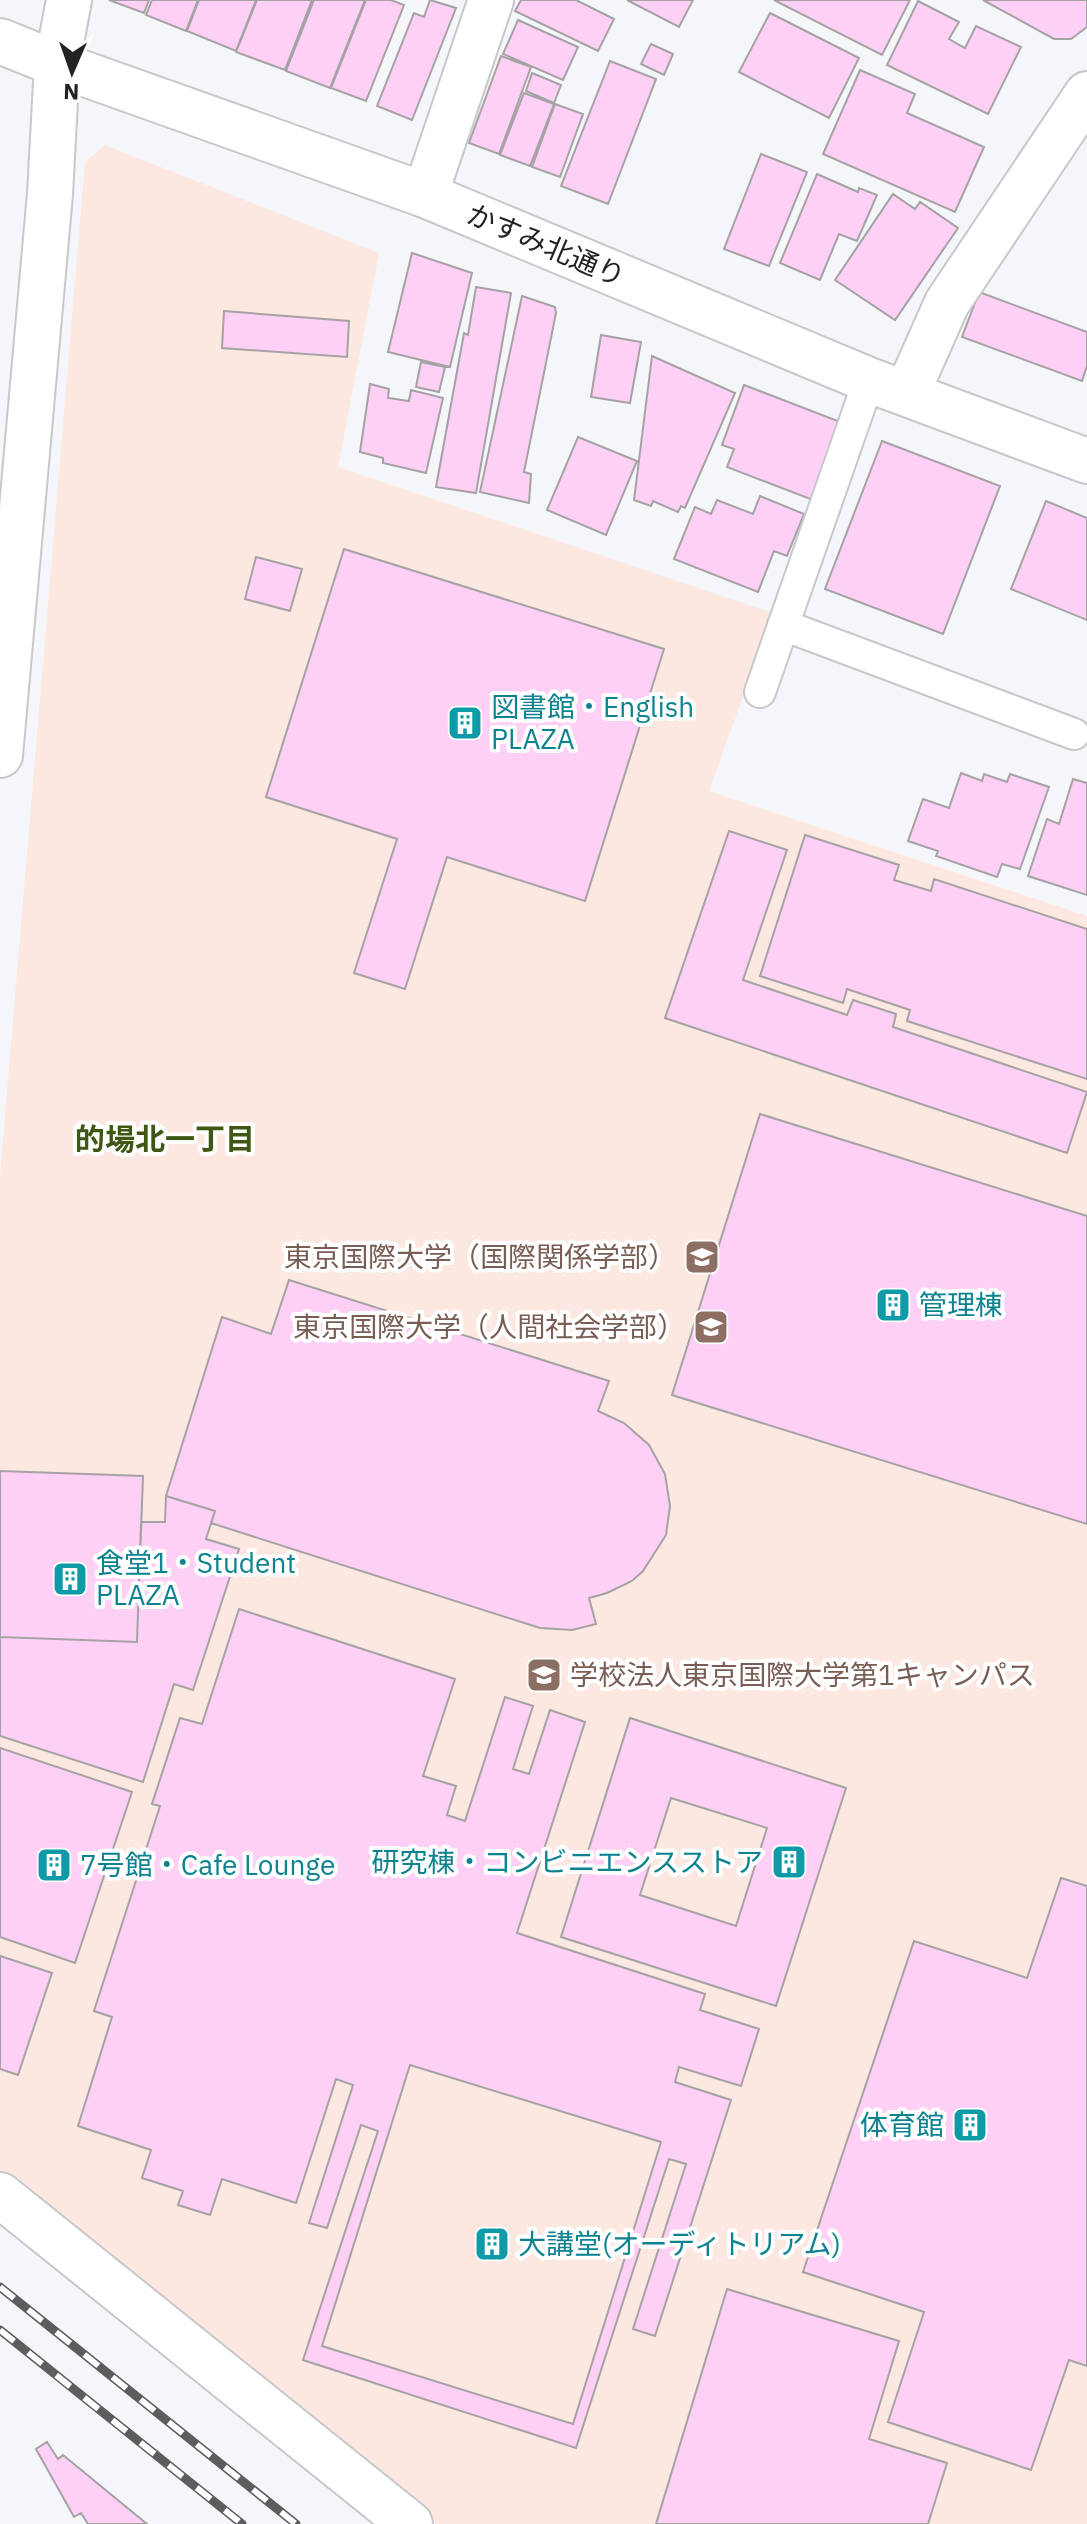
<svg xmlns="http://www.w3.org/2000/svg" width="1087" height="2524" viewBox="0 0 1087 2524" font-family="'IBM Plex Sans','Noto Sans JP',sans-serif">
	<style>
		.education { fill: #fce8e1 }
		.building { fill: #ffd0f6; stroke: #a5a2a4; stroke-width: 2; fill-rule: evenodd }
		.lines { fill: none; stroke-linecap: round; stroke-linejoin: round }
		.service-casing { stroke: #c6c8cb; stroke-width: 34 }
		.minor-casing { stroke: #c6c8cb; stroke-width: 48 }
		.tertiary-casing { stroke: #c6c8cb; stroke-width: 48 }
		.service { stroke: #fff; stroke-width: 30 }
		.minor { stroke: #fff; stroke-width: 44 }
		.tertiary { stroke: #fff; stroke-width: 44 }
		.rail-casing { stroke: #5c5d5f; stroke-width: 9 }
		.rail { stroke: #fff; stroke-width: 6; stroke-dasharray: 18; stroke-linecap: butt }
		.labels { text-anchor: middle; stroke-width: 8; stroke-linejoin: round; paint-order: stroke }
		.street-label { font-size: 28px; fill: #232324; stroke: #fff }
		.culture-label { font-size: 28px; fill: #0d838f; stroke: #fff; text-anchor: start }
		.education-label { font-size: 28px; fill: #785e54; stroke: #fff; text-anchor: end }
		.neighbourhood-label { font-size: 30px; font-weight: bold; fill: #3e5813; stroke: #fff }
	</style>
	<rect width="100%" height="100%" fill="#f5f6fa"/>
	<path class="education" d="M105,145L379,253L338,467L773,613L709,791L1087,916V2524H436L0,2174V1175L85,162Z"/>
	<path class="building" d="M109,0H149L144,13Z
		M152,0H198L186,31L146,15Z
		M199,0H256L236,51L187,31Z
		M257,0H312L285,70L236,52Z
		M314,0H365L330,88L286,71Z
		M366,0H391L404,5L366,101L331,88Z
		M430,0L456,8L412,120L377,106L414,13L424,17Z
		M521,0H576L614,19L598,51L515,11Z
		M627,0H693L679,27Z
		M774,0H910L882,55Z
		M983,0H1087V27L1071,39H1054Z
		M918,1L959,22L949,39L965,48L976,26L1021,47L988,114L887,65Z
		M770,13L859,58L829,118L739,72Z
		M518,20L578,47L563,80L503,54Z
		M651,44L673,54L664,75L641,64Z
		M501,56L531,67L499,154L469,143Z
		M610,61L656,79L608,204L561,186Z
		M860,70L915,94L907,113L984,147L955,212L823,154Z
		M532,73L561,85L554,103L526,91Z
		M524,93L554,104L530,166L500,155Z
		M555,104L583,114L560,177L532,167Z
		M761,154L807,172L769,266L724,249Z
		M817,174L858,192L859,188L877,195L857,241L839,234L820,280L780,263Z
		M893,194L915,209L920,202L958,228L895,320L835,280Z
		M412,253L472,273L450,367L388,352Z
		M476,287L511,293L476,493L436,487L464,333L468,335Z
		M979,292L1087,332V366L1082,381L962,337Z
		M522,296L555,307L556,313L524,472L531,474L529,503L480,492Z
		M224,311L349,321L347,357L222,348Z
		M601,335L641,342L630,403L591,397Z
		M652,356L735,393L685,508L681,506L678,512L653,501L651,506L634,500Z
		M421,362L445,367L439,392L416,387Z
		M370,384L389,389L388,398L409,401L411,390L443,398L426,473L383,463V458L360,452Z
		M744,385L843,423L813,500L727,467L734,449L722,445Z
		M578,437L637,461L606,535L547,510Z
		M882,441L1000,486L943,634L825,589Z
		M760,496L804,514L787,556L774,551L758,592L674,559L695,507L711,514L717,500L753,514Z
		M1046,501L1087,518V620L1011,589Z
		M344,549L664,649L585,901L447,857L405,989L354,973L397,839L266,797Z
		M256,557L302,569L290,611L245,599Z
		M961,773L982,781L984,774L1007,782L1010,774L1049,787L1020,869L1002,864L997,877L936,856L938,851L908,841L923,799L949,808Z
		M1073,779L1087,783V895L1028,876L1047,819L1059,824Z
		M729,831L787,850L743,980L847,1015L853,1000L896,1014L893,1027L1087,1092L1067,1153L665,1018Z
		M805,835L899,865L894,880L931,891L934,879L1087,929V1079L907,1021L910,1010L847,989L843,1003L760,976Z
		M760,1114L1087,1216V1524L672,1395Z
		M289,1280L609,1381L598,1411L624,1423L649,1445L665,1474L670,1506L666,1535L643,1571L632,1581L607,1593L589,1598L596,1624L572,1630L540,1628L211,1523L215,1511L166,1496L222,1317L271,1334Z
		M0,1471L143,1476L137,1642L0,1637Z
		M166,1496L215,1511L206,1539L239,1549L193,1690L174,1684L143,1782L0,1736V1637L137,1642L141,1522H165Z
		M239,1609L455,1679L423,1776L456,1786L447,1815L465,1821L505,1697L533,1706L513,1769L529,1774L550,1710L585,1722L517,1933L705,1994L700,2010L759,2029L741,2086L679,2067L675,2082L731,2100L655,2336L633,2329L686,2164L669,2159L576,2448L303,2360L378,2131L361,2125L327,2228L309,2223L353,2085L336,2079L296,2203L222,2179L210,2215L178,2205L183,2191L142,2178L151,2150L78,2126L112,2017L94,2011L160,1806L152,1804L180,1718L202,1724Z
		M630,1718L846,1788L776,2006L561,1937ZM671,1798L767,1828L736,1926L640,1895Z
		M0,1748L132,1792L75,1963L0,1937Z
		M1061,1878L1087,1886V2366L1069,2360L1031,2470L888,2422L924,2312L803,2272L914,1941L1027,1978Z
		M0,1956L52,1973L18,2075L0,2069Z
		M410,2065L661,2142L573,2424L322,2346Z
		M727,2289L899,2341L869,2439L947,2463L928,2524H656Z
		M47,2442L58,2459L63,2455L147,2524H88L81,2513L74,2517L36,2449Z"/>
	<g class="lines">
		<defs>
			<path id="service" d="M783,625L1074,734
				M760,692L869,380"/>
			<path id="minor" d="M425,195L491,0
				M907,393L947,303L1087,94
				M0,755L50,194L57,64L69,0
				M0,2195L410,2524"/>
			<path id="tertiary" d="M0,41L57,64L425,195L869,380L1087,461"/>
		</defs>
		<use href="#service" class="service-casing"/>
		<use href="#minor" class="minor-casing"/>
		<use href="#tertiary" class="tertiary-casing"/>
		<use href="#service" class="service"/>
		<use href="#minor" class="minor"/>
		<use href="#tertiary" class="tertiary"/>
		<defs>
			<path id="rail" d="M0,2287L296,2524
				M0,2330L242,2524"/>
		</defs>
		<use href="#rail" class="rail-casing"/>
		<use href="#rail" class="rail"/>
	</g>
	<defs>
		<symbol id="building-square" viewBox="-11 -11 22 22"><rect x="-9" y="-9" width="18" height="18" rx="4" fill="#0f9aa8" stroke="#fff"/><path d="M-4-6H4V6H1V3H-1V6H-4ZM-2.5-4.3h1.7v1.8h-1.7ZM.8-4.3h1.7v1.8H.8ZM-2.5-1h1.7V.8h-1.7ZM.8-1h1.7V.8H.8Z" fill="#fff"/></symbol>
		<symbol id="university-square" viewBox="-11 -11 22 22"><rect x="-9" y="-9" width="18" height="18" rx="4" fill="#8d6e63" stroke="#fff"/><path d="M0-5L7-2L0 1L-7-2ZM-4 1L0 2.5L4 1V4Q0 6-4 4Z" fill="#fff"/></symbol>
	</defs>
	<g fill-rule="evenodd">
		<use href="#building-square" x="445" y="703" width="40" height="40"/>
		<use href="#university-square" x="682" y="1237" width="40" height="40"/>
		<use href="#building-square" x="873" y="1285" width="40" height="40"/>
		<use href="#university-square" x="691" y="1307" width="40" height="40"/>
		<use href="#building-square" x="50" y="1559" width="40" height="40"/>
		<use href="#university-square" x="524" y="1655" width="40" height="40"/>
		<use href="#building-square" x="769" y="1842" width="40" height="40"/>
		<use href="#building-square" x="34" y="1845" width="40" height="40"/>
		<use href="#building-square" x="950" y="2105" width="40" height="40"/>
		<use href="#building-square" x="472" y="2224" width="40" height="40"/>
	</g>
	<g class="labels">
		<g class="street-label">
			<text transform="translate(546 245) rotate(23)" y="10">かすみ北通り</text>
		</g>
		<g class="culture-label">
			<text x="491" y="717">図書館・English<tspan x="491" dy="32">PLAZA</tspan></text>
			<text x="919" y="1315">管理棟</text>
			<text x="96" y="1573">食堂1・Student<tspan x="96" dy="32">PLAZA</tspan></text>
			<text x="763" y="1872" text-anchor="end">研究棟・コンビニエンスストア</text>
			<text x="80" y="1875">7号館・Cafe Lounge</text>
			<text x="944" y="2135" text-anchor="end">体育館</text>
			<text x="518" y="2254">大講堂(オーディトリアム)</text>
		</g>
		<g class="education-label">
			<text x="676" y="1267">東京国際大学（国際関係学部）</text>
			<text x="685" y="1337">東京国際大学（人間社会学部）</text>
			<text x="570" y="1685" text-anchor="start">学校法人東京国際大学第1キャンパス</text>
		</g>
		<g class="neighbourhood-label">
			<text x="165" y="1150">的場北一丁目</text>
		</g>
	</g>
	<g transform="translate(72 72) rotate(182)" stroke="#ffffff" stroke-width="6" paint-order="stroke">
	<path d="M0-6L14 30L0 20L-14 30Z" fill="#232324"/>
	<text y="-12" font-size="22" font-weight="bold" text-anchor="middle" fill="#232324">N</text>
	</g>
</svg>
